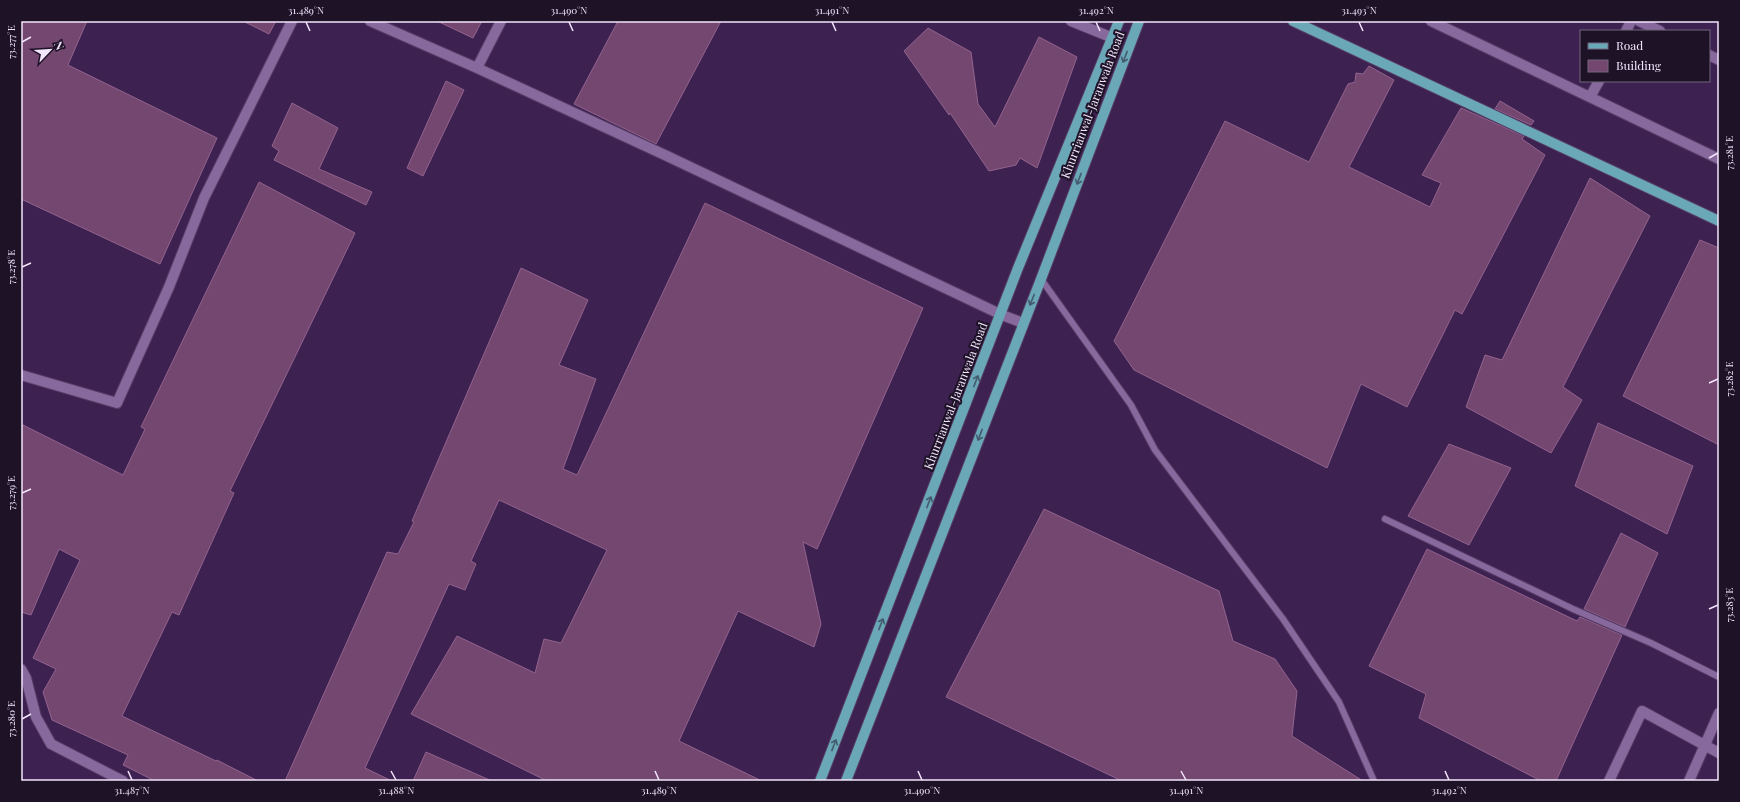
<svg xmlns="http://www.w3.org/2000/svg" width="1740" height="802" viewBox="0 0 1740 802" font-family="'Playfair Display',serif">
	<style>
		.building { fill: #744770; stroke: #92638e }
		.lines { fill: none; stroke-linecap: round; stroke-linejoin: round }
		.lane-casing { stroke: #553c64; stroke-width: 8 }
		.street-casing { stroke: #553c64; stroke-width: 12 }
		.primary-casing { stroke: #553c64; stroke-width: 12 }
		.lane { stroke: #87699d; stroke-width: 6 }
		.street { stroke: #87699d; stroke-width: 10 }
		.primary { stroke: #6aa7b7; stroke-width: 10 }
		.oneway { stroke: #445c6f }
		.ticks { fill: none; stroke: #f2e5fc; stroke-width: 1.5 }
		.labels { text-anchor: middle; stroke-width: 4; stroke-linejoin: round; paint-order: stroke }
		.street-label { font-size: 12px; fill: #f2e5fc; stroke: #1e1227 }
		.neatline { fill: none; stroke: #f2e5fc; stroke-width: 1.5 }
		.ticks-label { font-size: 10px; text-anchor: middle; fill: #f2e5fc }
	</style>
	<rect width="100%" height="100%" fill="#3d2150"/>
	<path class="building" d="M21,21H87L68,65L217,138L160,264L21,199Z
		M243,21H276L269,34Z
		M437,21H482L473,38Z
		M618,21H721L656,144L574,104Z
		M928,28L971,52L978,104L995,127L1039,37L1077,57L1037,168L1020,158L1016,165L989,171L950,113L949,115L904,51Z
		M1369,66L1394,80L1349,167L1430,207L1441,183L1422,175L1461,108L1524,136L1522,139L1545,155L1462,314L1455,310L1407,407L1361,384L1327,468L1134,370L1114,341L1225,121L1309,162L1348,84L1355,82L1356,73L1363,74Z
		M446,81L464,90L423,176L407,168Z
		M1500,101L1534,121L1531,125L1495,109Z
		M292,103L338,128L319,169L372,192L366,205L274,160L279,151L272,146Z
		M1590,178L1650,216L1563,387L1582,400L1551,453L1466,407L1485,355L1502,360Z
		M259,182L355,233L230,491L234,493L179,615L172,612L122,716L216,761L217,760L258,781H155L123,765L128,755L52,720L43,692L56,669L33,658L80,560L59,549L31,615L21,612V424L123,475L145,429L141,427Z
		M705,203L923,308L817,549L803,542L821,624L814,647L738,611L679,741L762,781H547L411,714L457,636L535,673L544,639L561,643L607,550L499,500L471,561L476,564L465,590L449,584L365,768L392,781H285L387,552L398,554L414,522L412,521L521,268L588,300L559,365L596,379L563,469L577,475Z
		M1700,240L1719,248V445L1623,396Z
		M1598,423L1693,466L1667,534L1575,486Z
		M1449,444L1511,468L1469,545L1408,516Z
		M1044,509L1219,591L1233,641L1275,659L1297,691L1292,736L1363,781H1122L946,697Z
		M1621,533L1658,553L1625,627L1584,609Z
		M1427,549L1577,621L1580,617L1622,635L1556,781H1541L1419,718L1426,694L1369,666Z
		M426,752L492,781H413Z"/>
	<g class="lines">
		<defs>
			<path id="lane" d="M1041,279L1131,405L1155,450L1283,619L1339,702L1374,781
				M1385,519L1573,609L1651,643L1719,677"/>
			<path id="street" d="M370,21L477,68L667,156L1002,315L1023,323
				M1071,21L1113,38
				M1431,21L1719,159
				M1639,21L1660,31
				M1626,31L1631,21
				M1709,55L1719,60
				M477,68L501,21
				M1590,97L1599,81
				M21,375L117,403L169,287L204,198L292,21
				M21,669L26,678L36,717L51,744L123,781
				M1609,781L1642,711L1719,753
				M1689,781L1719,713"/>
			<path id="primary" d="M1293,21L1719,221
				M820,781L1018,268L1119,21
				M846,781L1041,279L1139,21"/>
		</defs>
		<use href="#lane" class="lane-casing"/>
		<use href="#street" class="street-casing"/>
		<use href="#primary" class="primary-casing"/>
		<use href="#lane" class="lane"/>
		<use href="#street" class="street"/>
		<use href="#primary" class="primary"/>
	</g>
	<defs><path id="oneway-shaft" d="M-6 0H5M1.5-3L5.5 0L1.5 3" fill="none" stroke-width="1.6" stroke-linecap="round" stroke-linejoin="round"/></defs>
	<g class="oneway">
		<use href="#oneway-shaft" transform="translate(1125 57) rotate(111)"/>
		<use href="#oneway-shaft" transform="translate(1079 179) rotate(111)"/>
		<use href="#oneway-shaft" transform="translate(1032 300) rotate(112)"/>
		<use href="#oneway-shaft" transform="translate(976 381) rotate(-69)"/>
		<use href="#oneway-shaft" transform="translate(980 435) rotate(111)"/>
		<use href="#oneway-shaft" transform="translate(929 502) rotate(-69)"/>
		<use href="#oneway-shaft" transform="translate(881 624) rotate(-69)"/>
		<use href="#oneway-shaft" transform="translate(834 745) rotate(-69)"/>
	</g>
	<path class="ticks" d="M306,22L310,31M569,22L573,31M832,22L836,31M1096,22L1100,31M1359,22L1363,31M22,42L31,37M1709,158L1718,153M22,267L31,263M1709,383L1718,379M22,493L31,489M1709,609L1718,605M22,719L31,714M128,771L132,780M391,771L396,780M655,771L659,780M918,771L922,780M1181,771L1186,780M1445,771L1449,780"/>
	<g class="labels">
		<g class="street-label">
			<text transform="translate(1093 105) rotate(-69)" y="4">Khurrianwal-Jaranwala Road</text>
			<text transform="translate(956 396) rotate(-69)" y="4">Khurrianwal-Jaranwala Road</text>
		</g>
	</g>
	<rect width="1740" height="802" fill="none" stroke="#1e1227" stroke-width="44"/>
	<rect x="1580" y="30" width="130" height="52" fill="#1e1227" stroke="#73667c"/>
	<rect x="1588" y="43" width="20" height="6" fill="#6aa7b7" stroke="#73667c"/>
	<text x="1616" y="50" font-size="12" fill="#f2e5fc">Road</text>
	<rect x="1588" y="60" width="20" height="12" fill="#744770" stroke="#73667c"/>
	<text x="1616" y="70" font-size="12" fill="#f2e5fc">Building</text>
	<g transform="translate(50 50) rotate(65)" stroke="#1e1227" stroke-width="3" paint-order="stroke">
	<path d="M0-3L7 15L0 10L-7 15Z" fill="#f2e5fc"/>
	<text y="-6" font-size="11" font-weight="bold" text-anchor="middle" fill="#f2e5fc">N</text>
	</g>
	<rect x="22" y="22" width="1696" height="758" class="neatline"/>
	<g class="ticks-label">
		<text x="306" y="14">31.489°N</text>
		<text x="569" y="14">31.490°N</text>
		<text x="832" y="14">31.491°N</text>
		<text x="1096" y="14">31.492°N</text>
		<text x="1359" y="14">31.493°N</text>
		<text transform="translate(11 42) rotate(-90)" y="4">73.277°E</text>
		<text transform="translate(1729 153) rotate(-90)" y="4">73.281°E</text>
		<text transform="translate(11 267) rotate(-90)" y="4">73.278°E</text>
		<text transform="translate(1729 379) rotate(-90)" y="4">73.282°E</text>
		<text transform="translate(11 493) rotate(-90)" y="4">73.279°E</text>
		<text transform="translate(1729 605) rotate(-90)" y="4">73.283°E</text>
		<text transform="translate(11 719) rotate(-90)" y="4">73.280°E</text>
		<text x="132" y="794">31.487°N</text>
		<text x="396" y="794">31.488°N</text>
		<text x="659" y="794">31.489°N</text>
		<text x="922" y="794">31.490°N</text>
		<text x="1186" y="794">31.491°N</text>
		<text x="1449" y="794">31.492°N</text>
	</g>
</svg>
